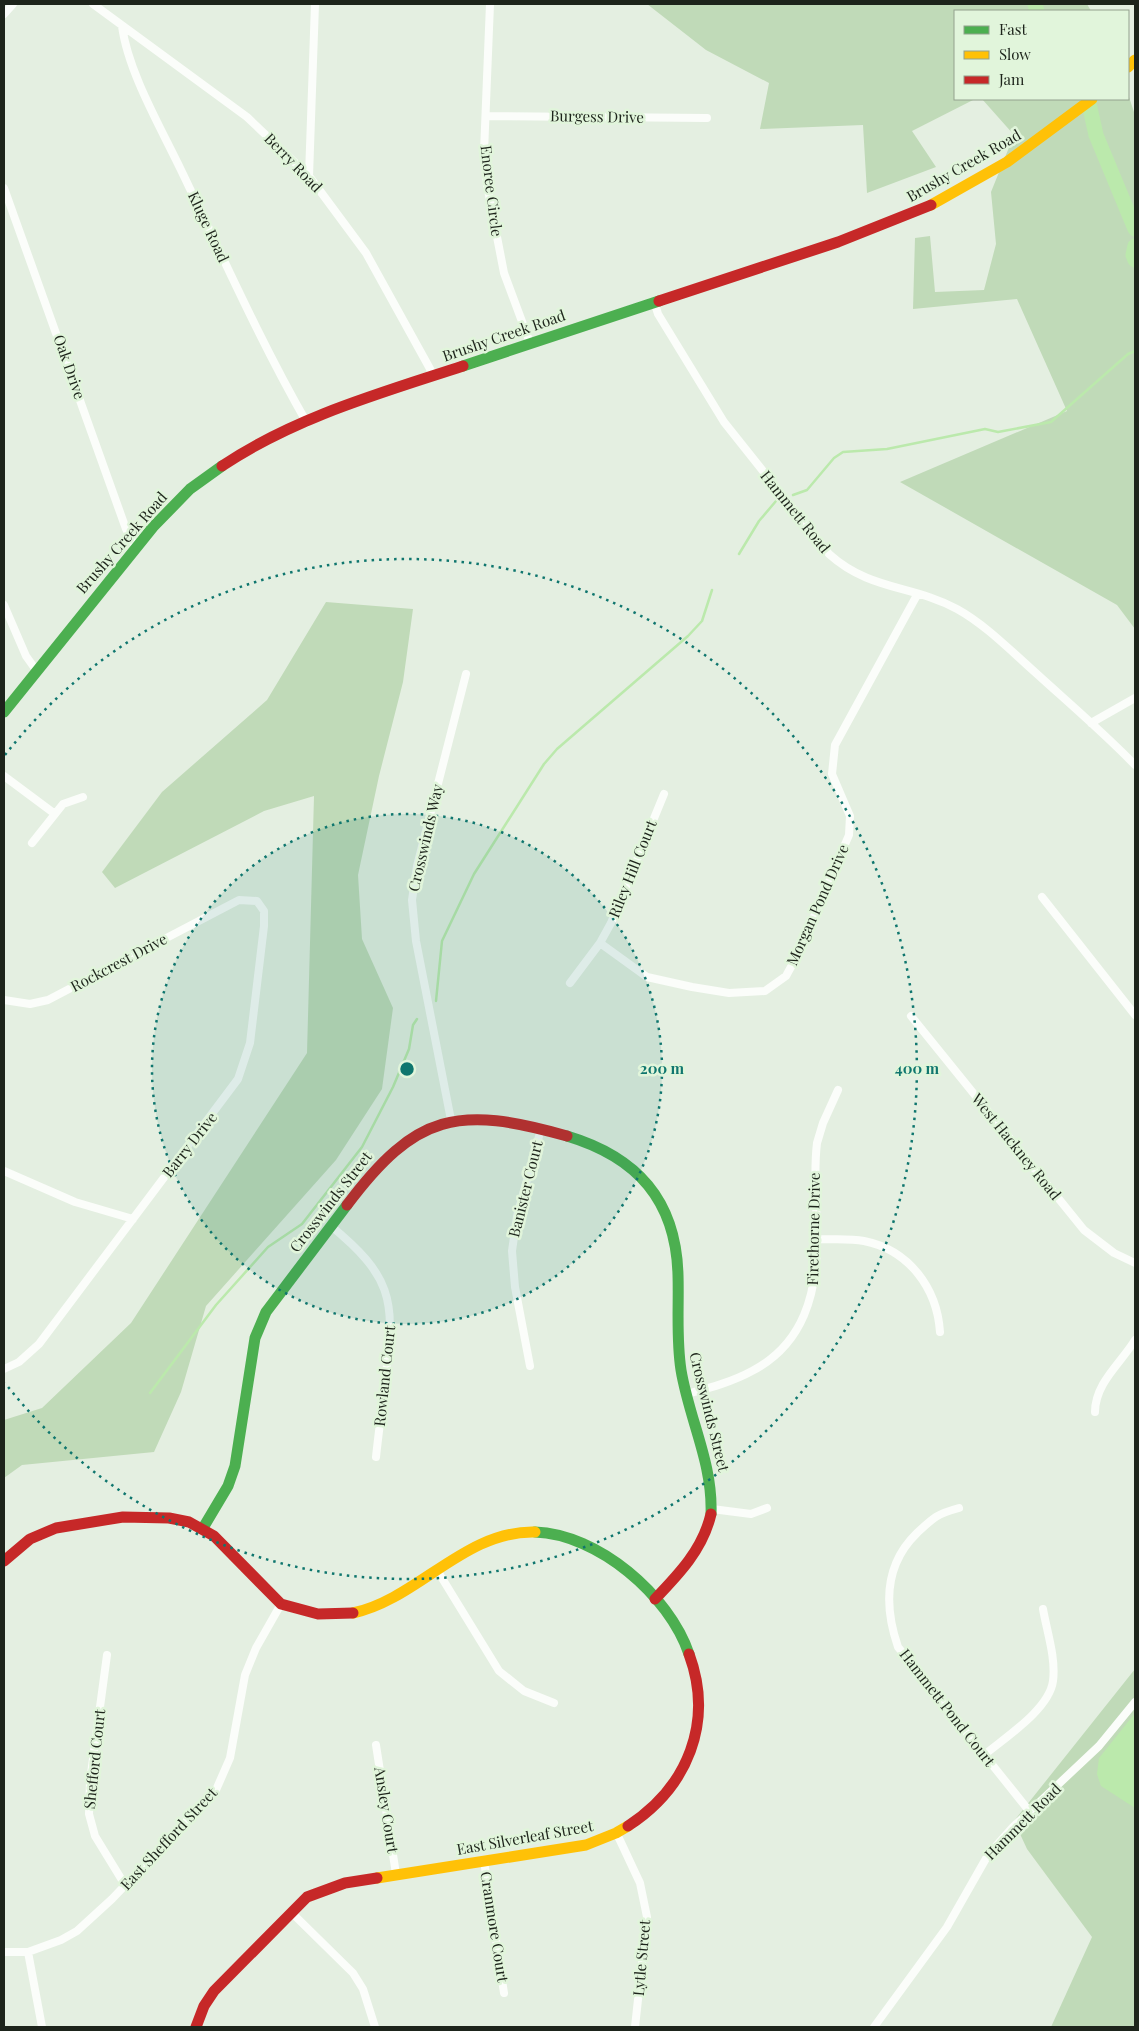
<svg xmlns="http://www.w3.org/2000/svg" width="1139" height="2031" viewBox="0 0 1139 2031" font-family="'Playfair Display',serif">
	<style>
		.green { fill: #c0dab8 }
		.water { fill: #bbe9ac }
		.lines { fill: none; stroke-linecap: round; stroke-linejoin: round }
		.stream { stroke: #bbe9ac; stroke-width: 2.5 }
		.river { stroke: #bbe9ac; stroke-width: 15 }
		.street { stroke: #fbfdfa; stroke-width: 8 }
		.fast { stroke: #4caf50; stroke-width: 11 }
		.slow { stroke: #ffc107; stroke-width: 11 }
		.jam { stroke: #c62828; stroke-width: 11 }
		.ring { fill: none; stroke: #0f766e; stroke-width: 2.5; stroke-dasharray: 2.5 5 }
		.labels { text-anchor: middle; stroke-width: 5; stroke-linejoin: round; paint-order: stroke }
		.street-label { font-size: 15px; fill: #1d241b; stroke: #e1f5db }
		.centre { fill: #0f766e; stroke: #e1f5db; stroke-width: 2.5 }
		.ring-label { font-size: 15px; text-anchor: middle; font-weight: bold; fill: #0f766e; stroke: #e1f5db; stroke-width: 5; stroke-linejoin: round; paint-order: stroke }
	</style>
	<rect width="100%" height="100%" fill="#e4efe1"/>
	<path class="green" d="M647,4H1087L1091,11H955V99H975L912,131L936,167L867,193L863,125L760,129L769,83L706,50Z
		M1128,94L1135,115V629L1117,605L900,482L1067,411L1017,299L913,309L915,238L930,236L935,292L984,290L996,244L991,192L1014,135L982,99H1128Z
		M326,602L413,609L403,682L379,776L358,875L362,939L393,1008L382,1089L336,1160L206,1306L181,1392L154,1452L22,1465L4,1478V1420L42,1408L131,1323L307,1053L314,796L264,811L115,888L102,872L162,792L267,700Z
		M1135,1669V2027H1051L1092,1937L1027,1849L1014,1821Z"/>
	<path class="water" d="M1135,1713V1808L1101,1786L1097,1774L1099,1758Z"/>
	<g class="lines">
		<path class="stream" d="M793,495L807,490L834,458L843,452L887,449L985,429L998,432L1051,422L1128,354L1135,351
			M739,554L759,521L776,501
			M436,1001L442,941L474,874L544,764L557,749L688,636L702,621L712,590
			M150,1393L216,1305L268,1247L302,1224L362,1147L393,1087L409,1049L413,1025L417,1019"/>
		<path class="river" d="M1035,4L1037,11
			M1088,99L1096,135L1135,229
			M1135,246L1133,255L1135,260"/>
		<path class="street" d="M93,4L247,117L309,176L366,253L434,376
			M490,4L484,152L487,185L504,273L530,343
			M4,14L13,4
			M122,26C128,72 161,128 181,170C222,255 260,341 307,423
			M487,116L707,118
			M309,176L315,4
			M4,188L126,529L135,546
			M655,304L658,314L724,422L829,554C870,591 913,585 957,609C986,625 1012,652 1037,674C1070,704 1104,733 1135,765
			M4,605L26,656L36,670
			M1091,723L1135,698
			M4,776L55,814
			M32,843L63,804L83,797
			M1042,897L1135,1015
			M600,943L647,977L692,987L729,993L765,991L786,976L797,956L849,835L850,816L832,774L835,745L917,595
			M570,983L600,943L611,923L664,794
			M4,1000L30,1004L48,1000L239,900L257,901L264,911V926L250,1043L238,1079L39,1344L19,1362L4,1369
			M911,1016L1084,1230L1114,1253L1135,1263
			M451,1120L416,941L412,900L417,866L466,674
			M4,1171L75,1202L133,1219
			M331,1226C390,1275 396,1298 386,1373C383,1401 379,1429 376,1457
			M817,1239C832,1240 848,1238 864,1241C909,1250 937,1288 940,1332
			M530,1366L515,1287L512,1251L517,1216L541,1129
			M687,1394C709,1388 732,1382 752,1371C804,1344 817,1293 817,1239C817,1207 813,1175 817,1143L823,1123L838,1090
			M1095,1412C1095,1383 1121,1363 1135,1340
			M959,1508C937,1514 934,1517 917,1533C884,1565 884,1606 898,1647L1030,1812
			M712,1509L751,1514L767,1508
			M437,1570L499,1671L524,1691L554,1703
			M107,1655L90,1781L89,1814L95,1836L125,1885
			M376,1745L396,1874
			M983,1756C1004,1738 1049,1710 1053,1681C1056,1658 1047,1632 1043,1609
			M617,1834L640,1883L647,1917L635,2027
			M484,1861L504,1993
			M291,1912L353,1973L363,1989L375,2027
			M4,1952H28L61,1940L77,1931L112,1899L216,1790L230,1758L245,1675L256,1648L281,1604
			M28,1952L42,2027
			M874,2027L947,1927L988,1855L1013,1827L1099,1746L1135,1702"/>
		<path class="fast" d="M463,366L659,301
			M4,712L153,527L190,489L222,466
			M567,1136C637,1157 676,1200 678,1275C679,1307 676,1338 681,1370C689,1419 713,1463 711,1514
			M203,1528L228,1486L235,1466L255,1338L266,1312L347,1205
			M535,1532C598,1534 669,1595 689,1654"/>
		<path class="slow" d="M1128,67L1135,60
			M931,205L1007,162L1092,99
			M353,1613C418,1599 465,1530 535,1532
			M377,1878L586,1845L616,1833L628,1826"/>
		<path class="jam" d="M659,301L838,242L931,205
			M222,466C295,417 381,393 463,366
			M347,1205C416,1113 458,1105 567,1136
			M4,1561L30,1539L56,1528L123,1517L169,1518L189,1522L214,1536L281,1604L318,1614L353,1613
			M655,1599C679,1574 703,1549 711,1514
			M628,1826C688,1787 714,1722 689,1654
			M196,2027L204,2006L214,1991L307,1897L345,1883L377,1878"/>
	</g>
	<circle cx="407" cy="1069" r="255" fill="#0f766e" fill-opacity=".12"/>
	<g class="ring">
		<circle cx="407" cy="1069" r="255"/>
		<path d="M5 755A510 510 0 1 1 5 1383"/>
	</g>
	<g class="labels">
		<g class="street-label">
			<text transform="translate(597 117) rotate(1)" y="5">Burgess Drive</text>
			<text transform="translate(293 163) rotate(46)" y="5">Berry Road</text>
			<text transform="translate(964 166) rotate(-30)" y="5">Brushy Creek Road</text>
			<text transform="translate(491 191) rotate(83)" y="5">Enoree Circle</text>
			<text transform="translate(208 227) rotate(65)" y="5">Kluge Road</text>
			<text transform="translate(504 336) rotate(-19)" y="5">Brushy Creek Road</text>
			<text transform="translate(69 367) rotate(71)" y="5">Oak Drive</text>
			<text transform="translate(795 512) rotate(51)" y="5">Hammett Road</text>
			<text transform="translate(122 543) rotate(-49)" y="5">Brushy Creek Road</text>
			<text transform="translate(426 838) rotate(-77)" y="5">Crosswinds Way</text>
			<text transform="translate(633 869) rotate(-68)" y="5">Riley Hill Court</text>
			<text transform="translate(818 905) rotate(-66)" y="5">Morgan Pond Drive</text>
			<text transform="translate(119 963) rotate(-28)" y="5">Rockcrest Drive</text>
			<text transform="translate(190 1145) rotate(-52)" y="5">Barry Drive</text>
			<text transform="translate(1016 1147) rotate(51)" y="5">West Hackney Road</text>
			<text transform="translate(526 1189) rotate(-76)" y="5">Banister Court</text>
			<text transform="translate(331 1202) rotate(-52)" y="5">Crosswinds Street</text>
			<text transform="translate(814 1229) rotate(-89)" y="5">Firethorne Drive</text>
			<text transform="translate(385 1376) rotate(-84)" y="5">Rowland Court</text>
			<text transform="translate(709 1412) rotate(76)" y="5">Crosswinds Street</text>
			<text transform="translate(947 1708) rotate(52)" y="5">Hammett Pond Court</text>
			<text transform="translate(95 1759) rotate(-84)" y="5">Shefford Court</text>
			<text transform="translate(386 1810) rotate(81)" y="5">Ansley Court</text>
			<text transform="translate(1023 1822) rotate(-45)" y="5">Hammett Road</text>
			<text transform="translate(525 1838) rotate(-10)" y="5">East Silverleaf Street</text>
			<text transform="translate(169 1839) rotate(-47)" y="5">East Shefford Street</text>
			<text transform="translate(494 1927) rotate(81)" y="5">Cranmore Court</text>
			<text transform="translate(642 1958) rotate(-85)" y="5">Lytle Street</text>
		</g>
	</g>
	<circle cx="407" cy="1069" r="8" class="centre"/>
	<g class="ring-label">
		<text x="662" y="1074">200 m</text>
		<text x="917" y="1074">400 m</text>
	</g>
	<rect width="1139" height="2031" fill="none" stroke="#1d241b" stroke-width="10"/>
	<rect x="954" y="10" width="175" height="90" fill="#e1f5db" stroke="#93a18e"/>
	<rect x="964" y="26" width="25" height="8" fill="#4caf50" stroke="#93a18e"/>
	<text x="999" y="35" font-size="15" fill="#1d241b">Fast</text>
	<rect x="964" y="51" width="25" height="8" fill="#ffc107" stroke="#93a18e"/>
	<text x="999" y="60" font-size="15" fill="#1d241b">Slow</text>
	<rect x="964" y="76" width="25" height="8" fill="#c62828" stroke="#93a18e"/>
	<text x="999" y="85" font-size="15" fill="#1d241b">Jam</text>
</svg>
